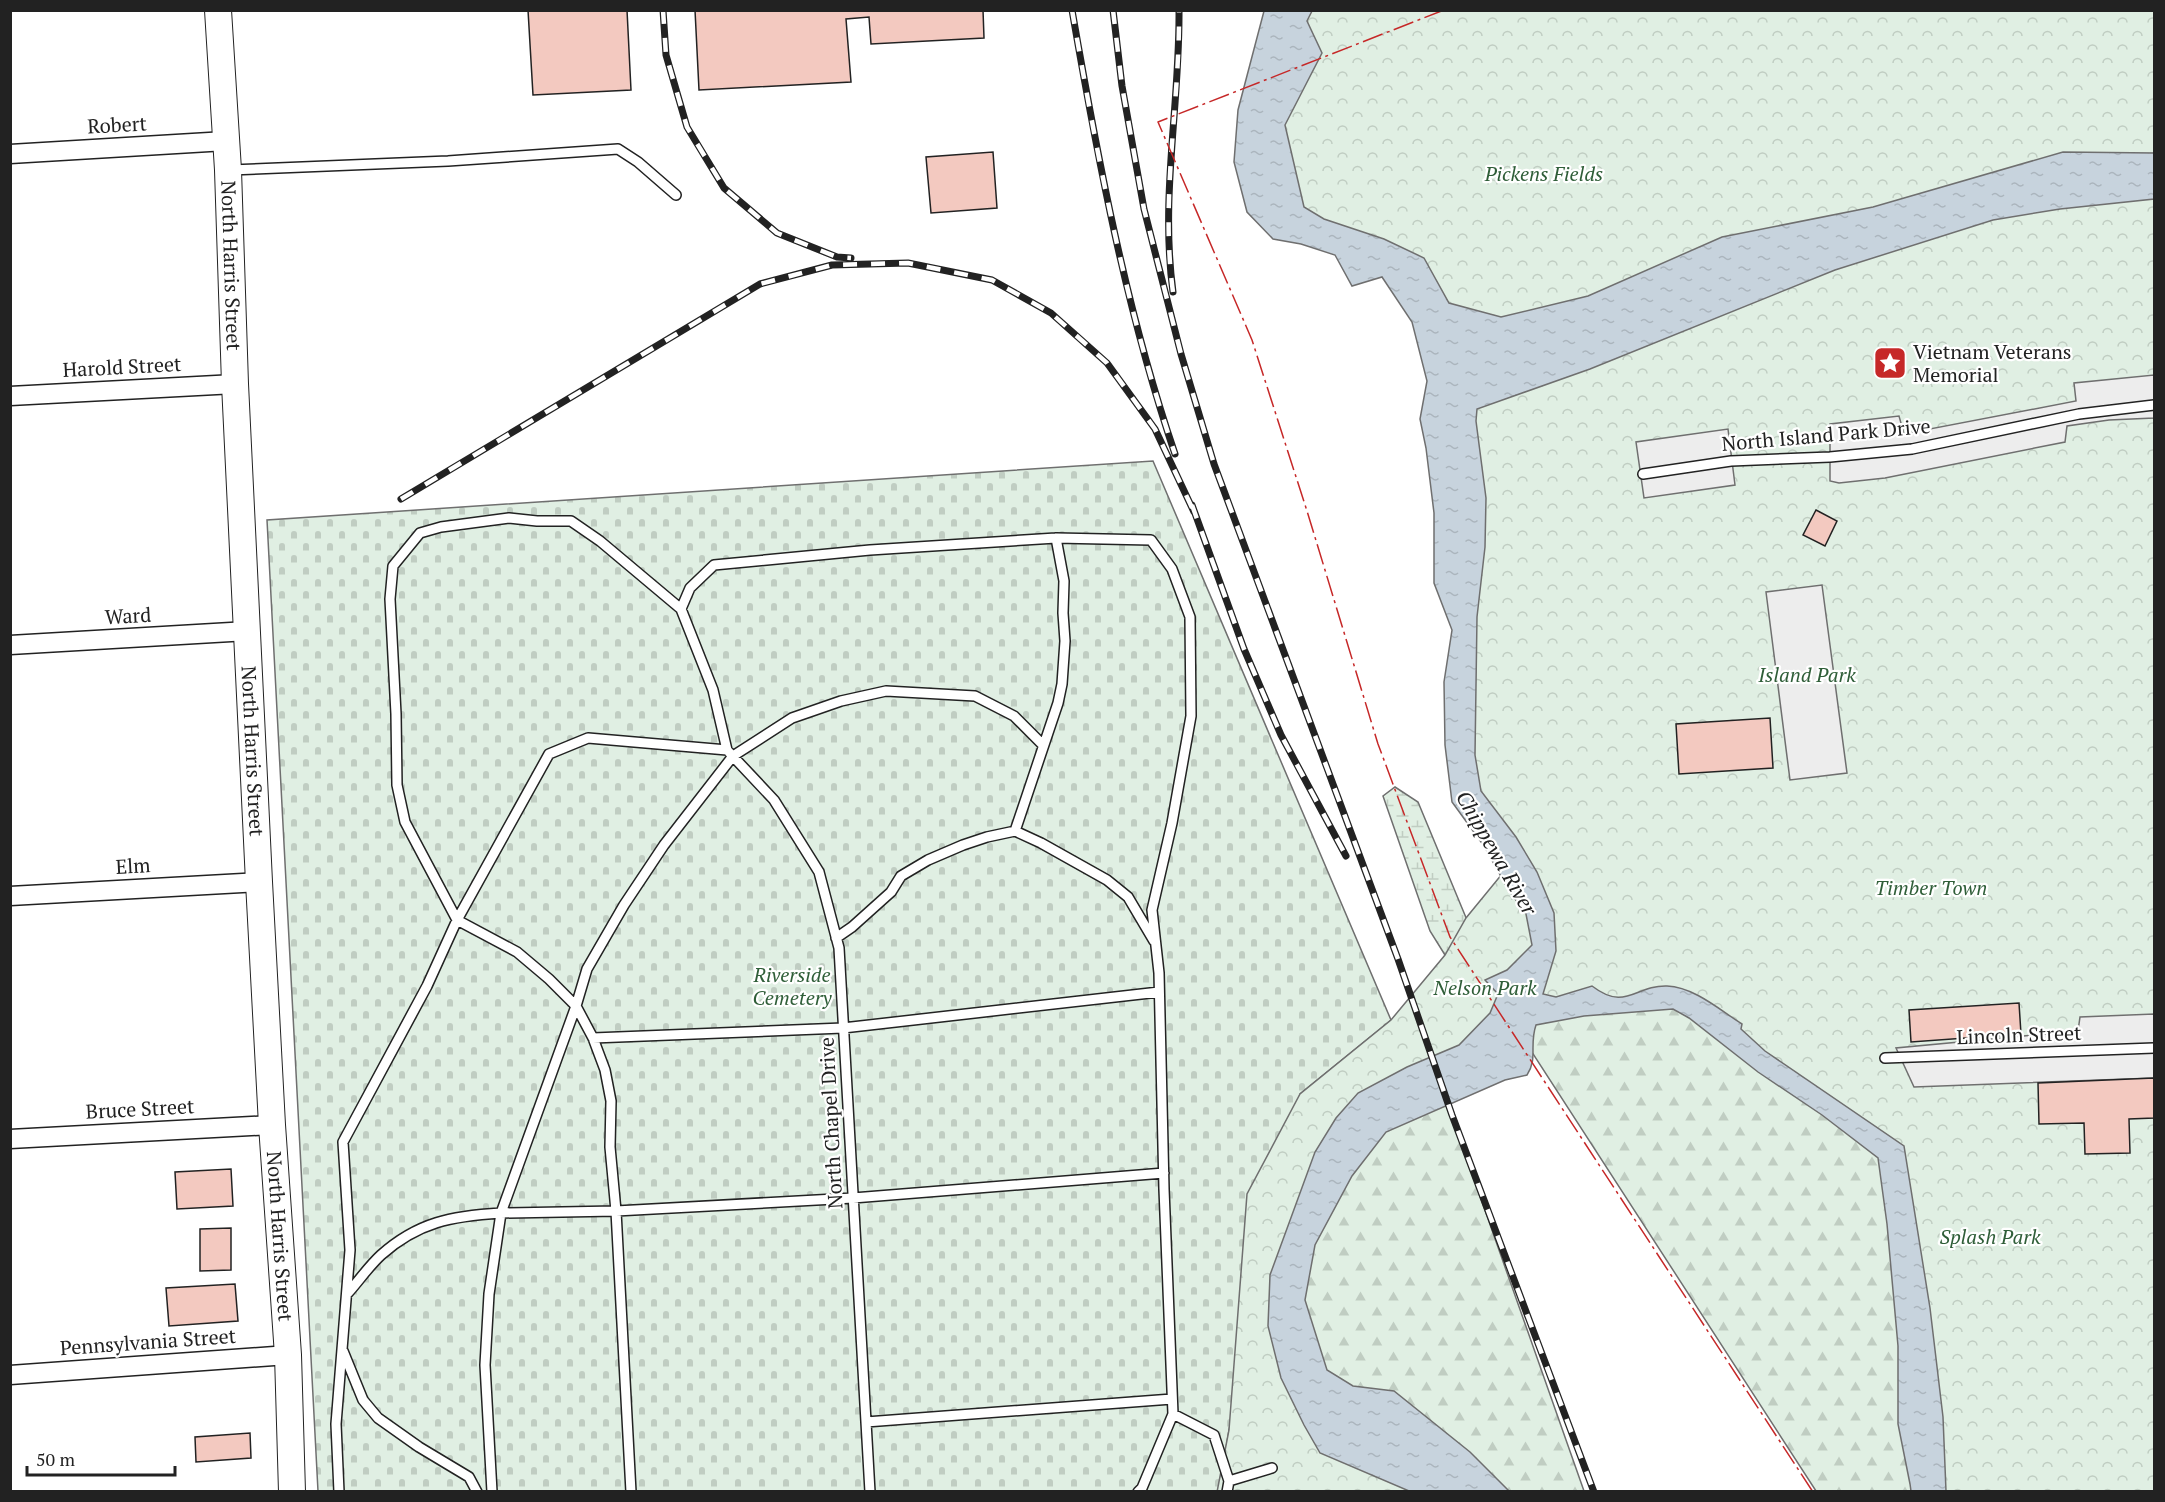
<svg xmlns="http://www.w3.org/2000/svg" width="2165" height="1502" viewBox="0 0 2165 1502" font-family="'PT Serif',serif">
	<style>
		.forest { fill: url(#forest-firs); stroke: #6f6f6f; stroke-width: 1.5 }
		.wetland { fill: url(#wetland-marsh); stroke: #6f6f6f; stroke-width: 1.5 }
		.cemetery { fill: url(#cemetery-stones); stroke: #6f6f6f; stroke-width: 1.5 }
		.park { fill: url(#park-crowns); stroke: #6f6f6f; stroke-width: 1.5 }
		.parking { fill: #ededed; stroke: #6f6f6f; stroke-width: 1.5 }
		.water { fill: url(#water-ripples); stroke: #6f6f6f; stroke-width: 1.5 }
		.building { fill: #f3c9c0; stroke: #222; stroke-width: 1.5 }
		.lines { fill: none; stroke-linecap: round; stroke-linejoin: round }
		.lane-casing { stroke: #222; stroke-width: 12 }
		.street-casing { stroke: #222; stroke-width: 21 }
		.secondary-casing { stroke: #222; stroke-width: 28 }
		.lane { stroke: #fff; stroke-width: 9 }
		.street { stroke: #fff; stroke-width: 18 }
		.secondary { stroke: #fff; stroke-width: 26 }
		.rail-casing { stroke: #222; stroke-width: 7 }
		.rail { stroke: #fff; stroke-width: 4.5; stroke-dasharray: 14; stroke-linecap: butt }
		.power { stroke: #c62828; stroke-width: 1.5; stroke-dasharray: 21 4.5 3 4.5; stroke-linecap: butt }
		.labels { text-anchor: middle; stroke-width: 4.5; stroke-linejoin: round; paint-order: stroke }
		.street-label { font-size: 20px; fill: #222; stroke: #fff }
		.park-label { font-size: 20px; font-style: italic; fill: #2f5e38; stroke: #fff }
		.poi-label { font-size: 20px; fill: #222; stroke: #fff; text-anchor: start }
		.water-label { font-size: 21px; font-style: italic; fill: #222; stroke: #fff }
	</style>
	<defs>
		<pattern id="forest-firs" width="22" height="20" patternUnits="userSpaceOnUse" patternTransform="scale(1.5)"><rect width="22" height="20" fill="#e0efe3"/><path d="M5 1l3.5 6h-7zM16 11l3.5 6h-7z" fill="#c0cdc2"/></pattern>
		<pattern id="wetland-marsh" width="20" height="14" patternUnits="userSpaceOnUse" patternTransform="scale(1.5)"><rect width="20" height="14" fill="#e0efe3"/><path d="M1 5h8M5 5V1M11 12h8M15 12V8" fill="none" stroke="#c0cdc2"/></pattern>
		<pattern id="cemetery-stones" width="16" height="16" patternUnits="userSpaceOnUse" patternTransform="scale(1.5)"><rect width="16" height="16" fill="#e0efe3"/><path d="M2 7V4a2 2 0 0 1 4 0v3zM10 15v-3a2 2 0 0 1 4 0v3z" fill="#c0cdc2"/></pattern>
		<pattern id="park-crowns" width="20" height="18" patternUnits="userSpaceOnUse" patternTransform="scale(1.5)"><rect width="20" height="18" fill="#e0efe3"/><path d="M2 6a3 3 0 1 1 6 0M12 15a3 3 0 1 1 6 0" fill="none" stroke="#c0cdc2"/></pattern>
		<pattern id="water-ripples" width="26" height="14" patternUnits="userSpaceOnUse" patternTransform="scale(1.5)"><rect width="26" height="14" fill="#c7d3dd"/><path d="M2 4q2-2 4 0t4 0M15 11q2-2 4 0t4 0" fill="none" stroke="#abb5bd"/></pattern>
	</defs>
	<rect width="100%" height="100%" fill="#fff"/>
	<path class="forest" d="M1675,1000L1893,1151L1937,1491H1816L1517,1029L1533,1016Z
		M1438,1077L1584,1491H1467L1299,1403L1288,1292L1313,1206Z"/>
	<path class="wetland" d="M1395,787L1418,802L1484,961L1445,955L1430,931L1383,796Z"/>
	<path class="cemetery" d="M1153,461L1391,1020L1300,1094L1229,1430L1219,1491H318L267,520Z"/>
	<path class="park" d="M1299,11H2154V1491H1937L1893,1151L1675,1000L1533,1016L1369,1119L1288,1292L1299,1403L1467,1491L1217,1492L1229,1430L1247,1194L1300,1094L1391,1020L1445,955L1466,918L1507,868L1455,788L1467,501L1412,271L1275,218L1250,159Z"/>
	<path class="parking" d="M2154,375V418L2109,420L2067,426L2065,442L1885,478L1839,483L1830,481V424L1899,416L1904,434L2076,401L2074,383Z
		M1728,429L1735,485L1644,498L1636,442Z
		M1822,585L1847,773L1790,780L1766,592Z
		M2154,1014V1078L1914,1087L1896,1048L2078,1031L2080,1017Z"/>
	<path class="water" d="M1264,11H1312L1307,21L1322,53L1285,125L1304,207L1324,219L1384,239L1424,258L1449,303L1501,317L1588,296L1722,237L1873,207L2063,152L2154,153V199L2060,209L1993,220L1835,270L1590,369L1477,409L1476,421L1486,498L1485,547L1477,617L1475,755L1481,791L1516,837L1537,872L1554,913L1556,951L1543,994L1556,997L1592,986C1626,1012 1635,985 1667,986C1694,987 1720,1010 1742,1024L1741,1029L1765,1051L1904,1146L1930,1308L1943,1417L1946,1491H1911L1910,1484L1898,1424V1346L1887,1224L1878,1158L1822,1115L1758,1072L1689,1018L1673,1009L1584,1016L1536,1025C1529,1045 1538,1059 1527,1075L1505,1080L1386,1132L1352,1176L1315,1245L1305,1300L1327,1370L1353,1386L1394,1391L1470,1452L1509,1491H1409L1320,1453L1304,1425L1281,1378L1268,1326L1270,1275L1315,1152L1336,1118L1358,1093L1407,1067L1459,1045L1490,1013L1498,994L1485,980L1507,970L1532,945L1526,914L1508,889L1484,846L1452,802L1445,745L1444,682L1452,630L1434,583V513L1426,448L1420,419L1427,381L1412,322L1382,277L1352,286L1335,255L1301,244L1273,239L1247,212L1234,162L1238,110Z"/>
	<path class="building" d="M528,10H627L631,90L533,95Z
		M695,10H983L984,38L871,44L869,17L846,19L851,82L699,90Z
		M993,152L997,208L931,213L926,157Z
		M1816,510L1837,521L1825,546L1803,535Z
		M1770,718L1773,768L1679,774L1676,724Z
		M2019,1003L2021,1034L1911,1042L1909,1010Z
		M2154,1078V1118L2129,1119L2130,1153L2085,1154L2084,1123L2039,1124L2038,1083Z
		M231,1169L233,1206L177,1209L175,1172Z
		M231,1228V1270L200,1271V1229Z
		M235,1284L238,1321L169,1326L166,1288Z
		M250,1433L251,1458L196,1462L195,1437Z"/>
	<g class="lines">
		<defs>
			<path id="lane" d="M230,170L448,161L618,149L638,162L676,195
				M1643,474L1731,461L1830,457L1912,449L2079,414L2154,405
				M681,609L600,541L571,521H537L509,518L441,527L420,533L393,566L390,599L396,714L397,785L405,822L457,920L517,952L549,979L576,1006L501,1213L616,1211L610,1147L611,1101L605,1070L593,1038L576,1006L587,969L624,905L664,845L733,756L792,718L841,701L886,691L975,696L1014,716L1043,745
				M1015,831L1058,703L1062,684L1065,641L1063,613L1064,581L1056,538
				M836,938L852,927L891,892L901,876L928,860L963,845L987,837L1015,831L1041,843L1107,880L1128,897L1154,941
				M593,1038L843,1028L1159,992
				M1885,1058L2154,1048
				M347,1294C358,1282 368,1267 381,1255C418,1222 452,1216 501,1213L489,1294L485,1365L492,1492
				M343,1351L363,1400L378,1418L419,1447L469,1477L477,1492
				M1173,1414L1214,1435L1229,1481L1227,1492
				M866,1422L1172,1399
				M1229,1481L1272,1468
				M339,1492L336,1424L350,1250L343,1142L427,986L457,920L549,754L588,738L727,750
				M631,1492L616,1211L853,1198L1164,1173
				M870,1492L839,948L819,872L774,800L727,750L713,690L681,609L690,588L714,565L870,550L1056,538L1151,540L1172,569L1190,617L1191,716L1172,823L1152,910L1159,973L1164,1189L1173,1414L1142,1488L1138,1492"/>
			<path id="street" d="M10,154L226,141
				M10,396L235,384
				M10,645L248,631
				M10,896L259,882
				M10,1139L272,1125
				M10,1375L288,1355"/>
			<g id="secondary">
				<path id="s1" d="M218,10L228,170L235,384L259,882L272,1125L288,1355L292,1492"/>
			</g>
		</defs>
		<use href="#lane" class="lane-casing"/>
		<use href="#street" class="street-casing"/>
		<use href="#secondary" class="secondary-casing"/>
		<use href="#lane" class="lane"/>
		<use href="#street" class="street"/>
		<use href="#secondary" class="secondary"/>
		<defs>
			<path id="rail" d="M663,10L666,55L687,127L724,188L777,233L837,257L851,258
				M1072,10C1098,160 1126,310 1175,454
				M1113,10L1122,86L1144,209L1181,354L1214,464L1398,959L1452,1115L1594,1492
				M1173,292C1160,196 1180,105 1179,10
				M401,499L760,284L832,265L908,263L992,280L1051,313L1107,363L1155,429L1194,512
				M1192,505L1244,649L1281,735L1346,856"/>
		</defs>
		<use href="#rail" class="rail-casing"/>
		<use href="#rail" class="rail"/>
		<path class="power" d="M1444,10L1158,122L1252,340L1307,511L1378,744L1450,937L1813,1492"/>
	</g>
	<defs>
		<symbol id="sight-square" viewBox="-11 -11 22 22"><rect x="-9" y="-9" width="18" height="18" rx="4" fill="#c62828" stroke="#fff"/><path d="M0-6L1.8-2.2L6-1.7L2.9 1.2L3.7 5.4L0 3.3L-3.7 5.4L-2.9 1.2L-6-1.7L-1.8-2.2Z" fill="#fff"/></symbol>
	</defs>
	<g fill-rule="evenodd">
		<use href="#sight-square" x="1871" y="344" width="38" height="38"/>
	</g>
	<g class="labels">
		<g class="street-label">
			<text transform="translate(117 125) rotate(-3)" y="7">Robert</text>
			<text dy="7" stroke="none"><textPath href="#s1" startOffset="256">North Harris Street</textPath></text>
			<text transform="translate(122 367) rotate(-3)" y="7">Harold Street</text>
			<text transform="translate(1826 435) rotate(-5)" y="7">North Island Park Drive</text>
			<text transform="translate(128 616) rotate(-3)" y="7">Ward</text>
			<text dy="7" stroke="none"><textPath href="#s1" startOffset="742">North Harris Street</textPath></text>
			<text transform="translate(133 866) rotate(-3)" y="7">Elm</text>
			<text transform="translate(2019 1035) rotate(-2)" y="7">Lincoln Street</text>
			<text transform="translate(140 1109) rotate(-3)" y="7">Bruce Street</text>
			<text transform="translate(831 1123) rotate(-93)" y="7">North Chapel Drive</text>
			<text dy="7" stroke="none"><textPath href="#s1" startOffset="1228">North Harris Street</textPath></text>
			<text transform="translate(148 1342) rotate(-4)" y="7">Pennsylvania Street</text>
		</g>
		<g class="park-label">
			<text x="1544" y="181">Pickens Fields</text>
			<text x="1807" y="682">Island Park</text>
			<text x="1931" y="895">Timber Town</text>
			<text x="792" y="982">Riverside<tspan x="792" dy="23">Cemetery</tspan></text>
			<text x="1485" y="995">Nelson Park</text>
			<text x="1990" y="1244">Splash Park</text>
		</g>
		<g class="poi-label">
			<text x="1913" y="359">Vietnam Veterans<tspan x="1913" dy="23">Memorial</tspan></text>
		</g>
		<g class="water-label">
			<text transform="translate(1496 853) rotate(60)" y="7">Chippewa River</text>
		</g>
	</g>
	<rect width="2165" height="1502" fill="none" stroke="#222222" stroke-width="24"/>
	<path d="M27 1466v9h148v-9" fill="none" stroke="#222222" stroke-width="3"/>
	<text x="36" y="1466" font-size="18" fill="#222222" stroke="#ffffff" stroke-width="4.5" paint-order="stroke">50 m</text>
</svg>
